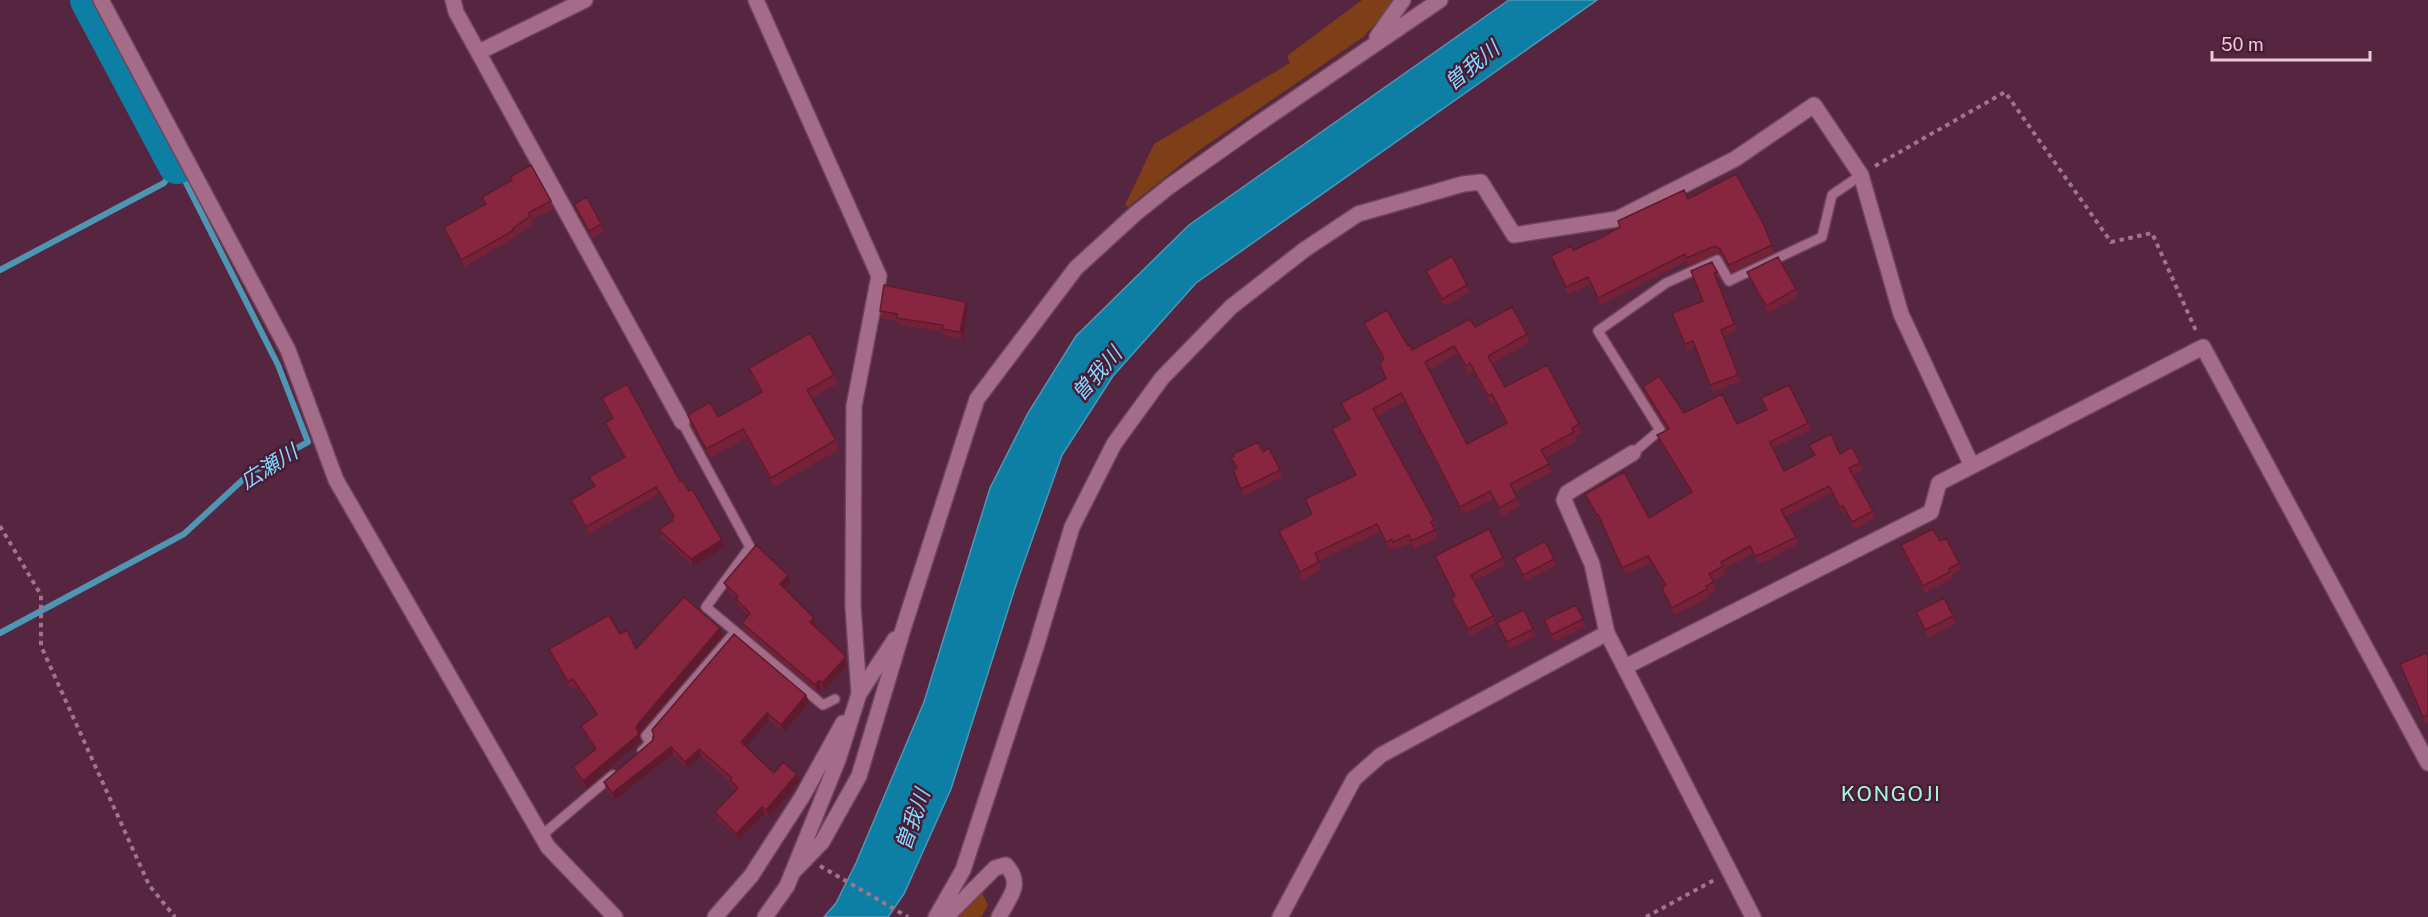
<svg xmlns="http://www.w3.org/2000/svg" width="2428" height="917" viewBox="0 0 2428 917" font-family="'Public Sans','Noto Sans JP',sans-serif">
	<style>
		.green { fill: #7e3f18 }
		.water { fill: #0d7fa5; stroke: #4f96b5; stroke-width: 1.5 }
		.lines { fill: none; stroke-linecap: round; stroke-linejoin: round }
		.stream { stroke: #4f96b5; stroke-width: 6 }
		.river { stroke: #0d7fa5; stroke-width: 38 }
		.lane-casing { stroke: #6e445c; stroke-width: 12 }
		.street-casing { stroke: #6e445c; stroke-width: 18 }
		.path { stroke: #9e758a; stroke-width: 4; stroke-dasharray: 4.5 4.5; stroke-linecap: butt }
		.lane { stroke: #a46c88; stroke-width: 9 }
		.street { stroke: #a46c88; stroke-width: 15 }
		.wall { fill: #752138; fill-rule: evenodd }
		.shaded-wall { fill: #5f1b2e }
		.building { fill: #882641; stroke: #5f1b2e; stroke-width: 1.5; fill-rule: evenodd }
		.labels { text-anchor: middle; stroke-width: 5; stroke-linejoin: round; paint-order: stroke }
		.water-label { font-size: 21px; font-style: italic; fill: #84d9ff; stroke: #4a1b35 }
		.neighbourhood-label { font-size: 21px; letter-spacing: 1.5px; fill: #9ffad8; stroke: #4a1b35 }
	</style>
	<rect width="100%" height="100%" fill="#56253f"/>
	<path class="green" d="M1362,0H1397L1363,37L1198,151L1128,207L1125,205L1154,144L1290,63L1287,56Z
		M982,892L988,905L981,917H956Z"/>
	<path class="water" d="M1509,0H1597L1196,283L1113,376L1062,455L1016,585L951,789L904,894L888,917H824L836,903L856,863L924,702L990,488L1028,413L1076,336L1189,225Z"/>
	<g class="lines">
		<path class="stream" d="M0,270L164,183L177,165L278,365L308,442L249,474L184,534L0,633"/>
		<path class="river" d="M89,0L177,165"/>
		<defs>
			<path id="lane" d="M682,422L750,547L706,607L823,705L835,699
				M1633,453L1660,430L1598,331L1666,283L1717,260L1729,281L1822,237L1832,195L1861,175
				M642,751L650,743L646,736L735,632
				M541,836L613,775"/>
			<path id="street" d="M101,0L288,350L336,480L548,847L615,917
				M453,0L456,12L682,422
				M756,0L879,276L854,406L853,606L859,694L838,760L787,886L765,917
				M1377,37L1403,0
				M479,52L585,0
				M1633,453L1567,493L1564,500L1592,564L1607,633L1753,917
				M1625,667L1931,512L1939,483L2203,347L2428,763
				M859,694L895,639
				M793,872L822,842L859,776L904,626L977,399L1076,268L1135,214L1170,186L1255,126L1440,0
				M715,917L751,876L802,797L843,723
				M936,917L963,870L1036,647L1072,527L1114,444L1162,378L1231,307L1304,250L1358,214L1463,184L1481,182L1514,235L1617,219L1735,159L1814,105L1861,175L1901,314L1972,466
				M946,917L995,868L1006,865C1024,885 1009,897 999,917
				M1280,917L1354,779L1381,755L1607,633"/>
		</defs>
		<use href="#lane" class="lane-casing"/>
		<use href="#street" class="street-casing"/>
		<path class="path" d="M1875,166L2005,92L2111,242L2152,233L2197,333
			M0,526L41,595V646L149,885L175,917
			M820,866L908,917
			M1646,917L1716,879"/>
		<use href="#lane" class="lane"/>
		<use href="#street" class="street"/>
	</g>
	<path class="wall" d="M482,197L551,201L553,209L531,220L533,224L516,235V237L464,267L446,234L444,227L485,205Z
		M1688,199L1764,225L1774,252L1732,272L1723,257L1718,253L1689,265L1687,261L1600,305L1591,284L1568,295L1551,256L1574,250L1602,237L1620,228L1618,221Z
		M574,204L601,224L604,231L592,238L577,211Z
		M1426,271L1467,285L1470,292L1444,306L1428,278Z
		M1691,271L1717,272L1720,278L1717,280L1737,331L1724,336L1741,381L1712,392L1695,347L1687,351L1672,313L1703,301Z
		M1747,272L1796,289L1798,296L1768,313L1750,279Z
		M966,302L968,309L963,339L945,336L944,332L900,325L898,321L882,319L880,311Z
		M1364,323L1408,346L1412,350L1475,327L1527,334L1530,342L1492,364L1505,387L1579,424L1582,433L1576,436L1577,441L1545,458L1552,472L1514,492L1520,506L1502,516L1493,499L1463,515L1404,402L1378,416L1434,520L1437,528L1435,530L1438,538L1414,549L1412,543L1396,550L1395,548L1389,550L1380,532L1319,561L1322,570L1303,580L1282,539L1279,531L1312,514L1305,499L1355,475L1335,437L1332,429L1349,420L1341,403L1386,379L1383,359L1367,331ZM1457,354L1468,374L1473,372L1491,405L1495,403L1506,424L1467,444L1429,370Z
		M749,368L834,375L837,384L812,398L836,440L839,450L774,487L746,438L710,458L691,425L688,415L718,417L761,393L752,378Z
		M1643,387L1684,413L1737,424L1766,410L1761,398L1808,423L1811,430L1773,448L1784,471L1814,456L1809,445L1840,454L1860,463L1863,470L1853,475L1873,511L1875,518L1854,530L1846,513L1843,515L1831,493L1785,517L1796,537L1798,544L1764,562L1758,563L1753,554L1724,569L1726,574L1713,580L1716,590L1709,594L1710,597L1674,615L1662,588L1665,586L1651,563L1625,575L1601,521L1599,522L1588,501L1585,494L1649,518L1691,493L1660,443L1657,435L1667,430L1645,394Z
		M602,398L689,491L722,540L725,547L693,566L661,537L659,530L673,521L672,518L673,517L659,494L589,534L573,507L571,500L594,487L589,477L624,458L608,430L605,423L612,419L604,405Z
		M1263,452L1280,470L1282,477L1244,496L1233,470L1236,468L1231,457Z
		M1940,541L1959,563L1962,570L1952,575L1953,579L1925,593L1903,552L1901,545Z
		M1435,556L1503,558L1506,565L1475,581L1493,616L1495,623L1470,636L1454,605L1451,598L1454,596Z
		M1514,558L1554,559L1556,565L1526,581Z
		M791,582L784,589L814,618L816,624L814,626L844,654L847,661V665L824,690L821,687L818,692L744,630L742,623L748,615L738,606L736,599L727,590L724,583Z
		M1916,612L1953,616L1956,623L1928,638Z
		M1583,619L1585,627L1554,642L1544,620Z
		M1497,623L1533,629L1536,636L1509,649Z
		M720,628L723,636L641,732L639,736L641,741L586,789L576,775L573,767L595,750L584,734L581,726L596,715L576,687L571,690L552,657L549,649L620,634L636,649Z
		M2428,657V723L2425,724L2403,671Z
		M806,695L809,702L784,732L769,720L746,746L774,773L797,774L800,781L769,817L765,814L739,840L717,819L715,812L736,790L732,787L730,782L701,756L687,769L673,754L615,800L606,789L604,782L652,741Z"/>
	<path class="shaded-wall" d="M966,302L968,309L963,339L960,332Z
		M722,540L725,547L693,566L691,559Z
		M788,575L791,582L782,591L780,584Z
		M814,618L816,624L812,629L810,622Z
		M720,628L723,636L641,732L639,736L641,741L586,789L583,781L636,728L638,724Z
		M844,654L847,665L824,690L822,683Z
		M819,680L821,687L818,692L815,685Z
		M806,695L809,702L784,732L781,725Z
		M767,713L769,720L744,749L741,742Z
		M671,747L673,754L615,800L612,793Z
		M699,749L701,756L687,769L685,762Z
		M797,774L800,781L769,817L766,810Z
		M762,807L765,814L739,840L736,834Z"/>
	<path class="building" d="M531,165L551,201L528,213L530,217L513,228L514,230L461,260L444,227L486,204L482,197L512,180L510,177Z
		M1736,174L1764,225L1772,245L1729,265L1720,249L1715,246L1686,258L1685,254L1598,298L1588,277L1566,287L1551,256L1571,246L1574,250L1602,237L1620,227L1618,221L1684,190L1688,199Z
		M587,197L601,224L589,231L574,204Z
		M1452,256L1467,285L1442,299L1426,271Z
		M1778,257L1796,289L1766,306L1747,272Z
		M1712,262L1717,272L1714,273L1734,324L1721,330L1738,375L1710,385L1693,341L1685,344L1672,313L1703,301L1691,271Z
		M884,285L966,302L960,332L942,329L943,325L897,318V314L880,311Z
		M1512,307L1527,334L1488,356L1505,387L1547,365L1579,424L1572,428L1574,432L1541,450L1549,464L1510,484L1517,498L1499,508L1490,491L1460,507L1401,393L1373,409L1434,520L1431,522L1435,530L1411,541L1409,535L1393,542L1392,539L1386,542L1377,524L1315,553L1319,562L1300,572L1279,531L1312,514L1305,499L1356,475L1332,429L1350,419L1341,403L1386,379L1380,364L1384,358L1364,323L1387,310L1408,346L1410,345L1412,350L1470,319L1475,327ZM1454,346L1466,366L1470,363L1488,396L1492,394L1507,423L1467,444L1425,362Z
		M810,333L834,375L807,390L836,440L771,478L743,429L706,449L688,415L710,402L718,417L762,392L749,368Z
		M1659,376L1684,413L1722,394L1737,424L1767,410L1761,398L1789,385L1808,423L1770,442L1784,471L1815,455L1809,445L1831,434L1840,454L1852,447L1860,463L1849,468L1873,511L1852,522L1843,506L1840,507L1829,486L1781,510L1796,537L1761,554L1755,556L1750,546L1721,562L1723,566L1709,574L1714,582L1706,586L1707,589L1672,608L1662,588L1666,585L1648,556L1622,568L1598,514L1597,515L1585,494L1624,472L1649,518L1692,492L1657,435L1669,429L1643,387Z
		M627,384L680,481L682,480L689,491L692,489L722,540L691,559L659,530L673,520L672,518L674,516L656,487L586,527L571,500L595,486L589,477L625,457L605,423L613,418L602,398Z
		M1258,442L1263,452L1269,448L1280,470L1241,489L1233,470L1237,468L1231,457L1234,456L1233,454Z
		M1489,529L1503,558L1471,575L1493,616L1468,629L1451,598L1455,596L1435,556Z
		M1933,529L1940,541L1946,538L1959,563L1949,569L1950,572L1923,586L1901,545Z
		M1545,541L1554,559L1523,575L1514,558Z
		M756,545L788,575L780,584L814,618L810,622L844,654L845,658L822,683L819,680L815,685L742,623L750,613L736,599L738,596L724,583Z
		M684,597L720,628L638,724L636,728L639,734L583,781L573,767L596,749L581,726L597,714L573,679L568,682L549,649L609,615L620,634L627,630L636,649Z
		M1944,598L1953,616L1925,630L1916,612Z
		M1576,605L1583,619L1551,635L1544,620Z
		M1524,610L1533,629L1507,642L1497,623Z
		M734,634L806,695L781,725L767,713L741,742L774,773L783,762L797,774L766,810L762,807L736,834L715,812L738,788L730,780L732,778L699,749L685,762L671,747L612,793L604,782L652,741L654,736L652,730Z
		M2426,653L2428,657V715L2423,717L2400,664Z"/>
	<g class="labels">
		<g class="water-label">
			<text transform="translate(1472 66) rotate(-39)" y="7">曽我川</text>
			<text transform="translate(1097 374) rotate(-49)" y="7">曽我川</text>
			<text transform="translate(269 467) rotate(-32)" y="7">広瀬川</text>
			<text transform="translate(913 820) rotate(-71)" y="7">曽我川</text>
		</g>
		<g class="neighbourhood-label">
			<text x="1891" y="801">KONGOJI</text>
		</g>
	</g>
	<path d="M2212 51v9h158v-9" fill="none" stroke="#eacad9" stroke-width="3"/>
	<text x="2221" y="51" font-size="18" fill="#eacad9" stroke="#4a1b35" stroke-width="4.5" paint-order="stroke">50 m</text>
</svg>
